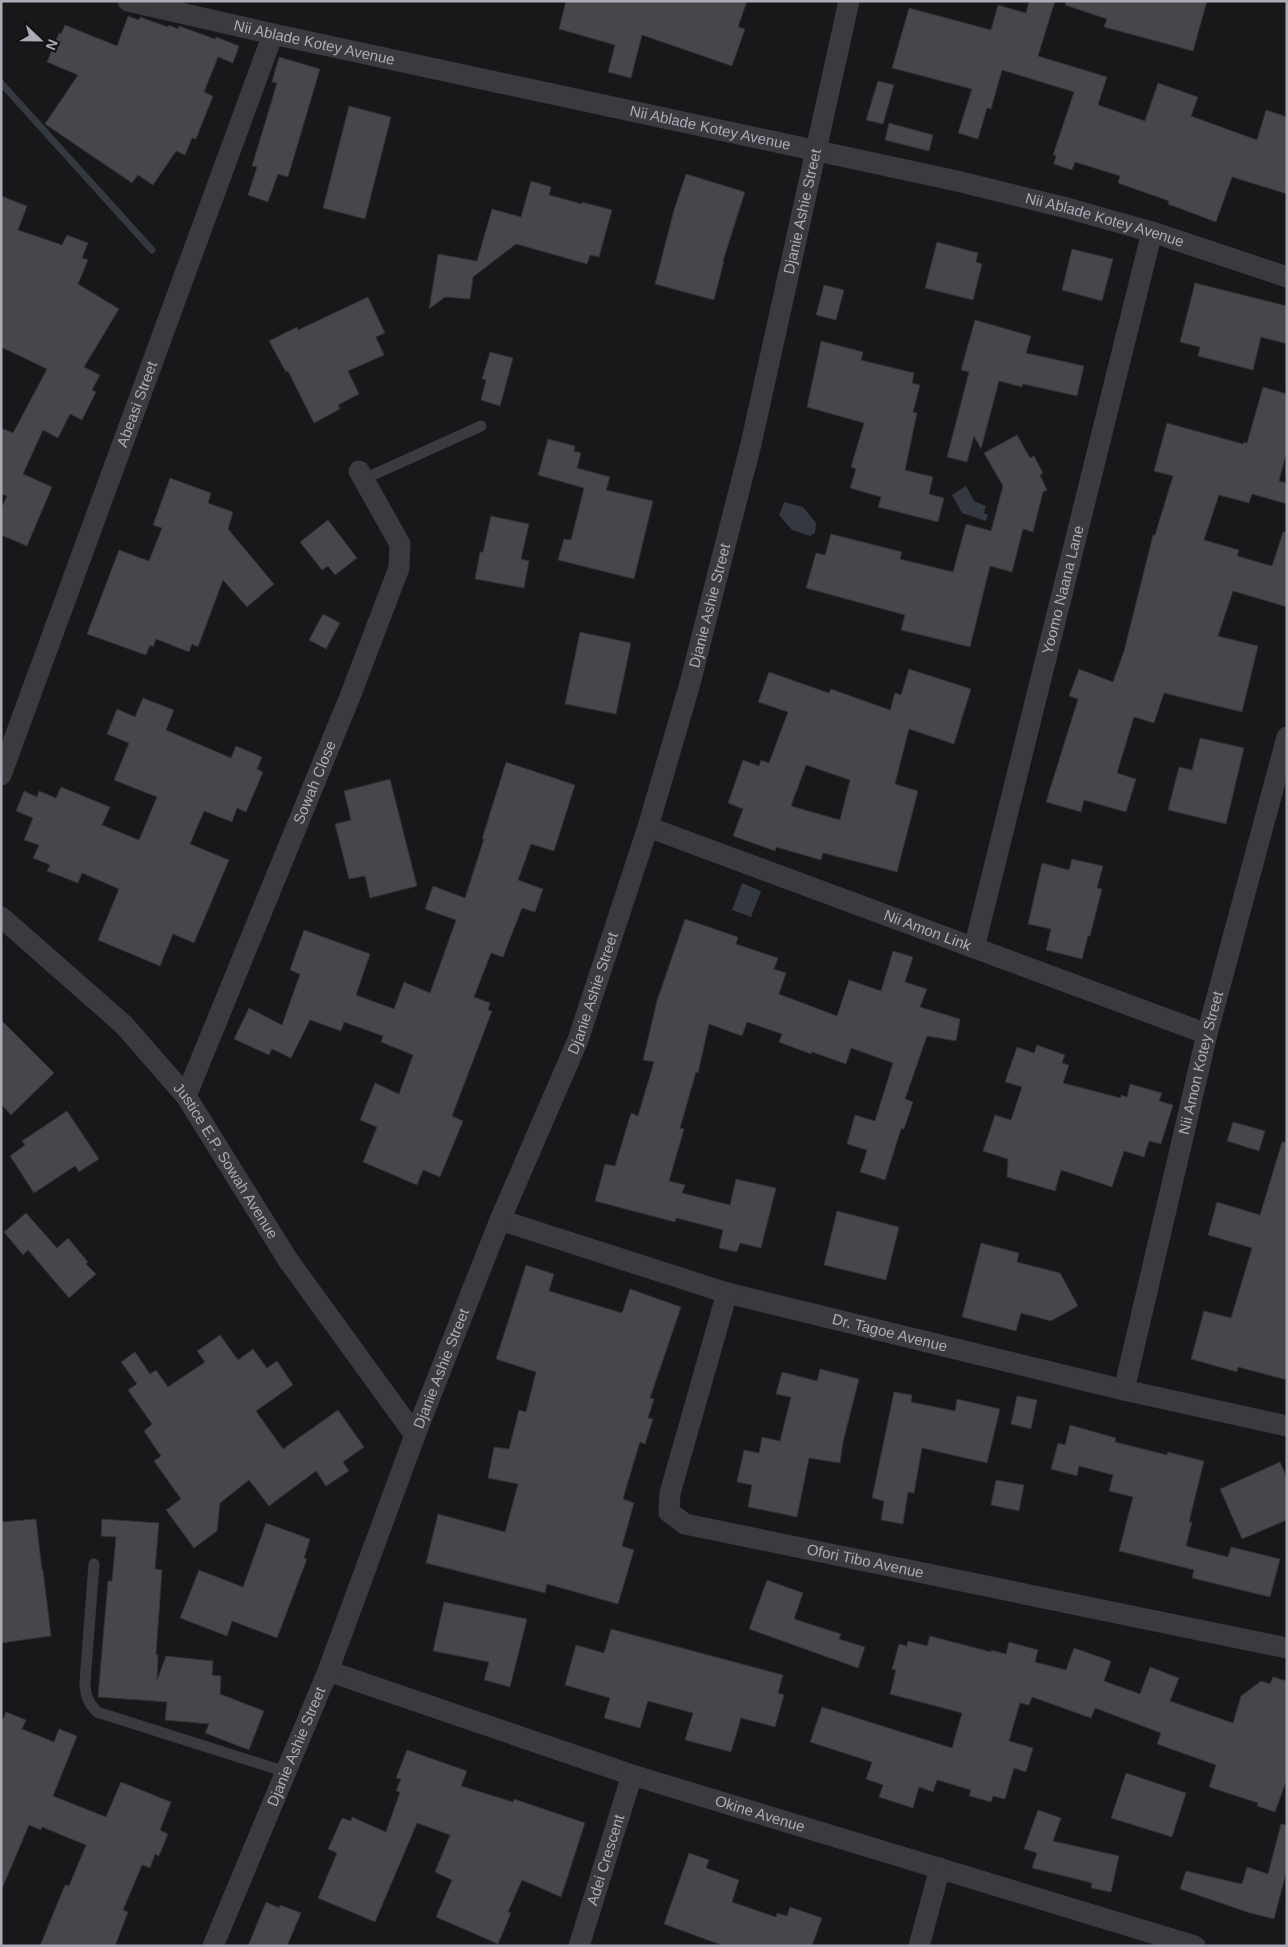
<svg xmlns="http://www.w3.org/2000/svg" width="1288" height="1947" viewBox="0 0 1288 1947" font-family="Helvetica,sans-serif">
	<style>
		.water { fill: #343941 }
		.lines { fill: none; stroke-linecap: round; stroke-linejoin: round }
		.stream { stroke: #343941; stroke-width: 7 }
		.building { fill: #47474b; stroke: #323134; fill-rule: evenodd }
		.service { stroke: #3b3b3f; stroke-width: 11 }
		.minor { stroke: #3b3b3f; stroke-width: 21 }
		.labels { text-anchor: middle; stroke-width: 4.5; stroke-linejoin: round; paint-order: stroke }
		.street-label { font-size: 15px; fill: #abacb7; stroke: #131214 }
	</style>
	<rect width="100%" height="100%" fill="#181719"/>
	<path class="water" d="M966,486L974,501L986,506L984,513L988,515L986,521L962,513L952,495Z
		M784,502L803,507L816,523L815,533L810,536L792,530L779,515Z
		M742,883L761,891L751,917L732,910Z"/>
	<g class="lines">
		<path class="stream" d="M1,83L152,250"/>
	</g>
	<path class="building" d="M566,1H747L738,27L745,29L732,66L642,35L631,78L608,72L615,45L559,29Z
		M1029,1H1055L1038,56L1107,77L1098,105L1145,121L1158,83L1198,97L1191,116L1257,140L1266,110L1287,117V194L1232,177L1216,222L1168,204L1169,201L1118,183L1120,176L1075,162L1072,170L1054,164L1056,155H1053L1074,92L1002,70L991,109L987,108L978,139L958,133L972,89L892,68L909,8L991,30L998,5L1026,13Z
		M1066,1H1207L1193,51L1104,27L1107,19L1065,5Z
		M128,16L139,20L140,17L168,27L169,25L178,29L179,26L215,39L216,37L239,46L233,63L218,57L204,92L213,96L196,139L192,138L185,155L176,151L153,185L138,175L132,183L45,124L78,75L47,62L59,33L61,34L65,25L117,46Z
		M279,57L320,69L288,177L278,174L268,202L248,195L257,167L252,166L277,83L272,82Z
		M878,81L894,85L883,124L866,120Z
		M349,106L391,117L365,219L323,208Z
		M889,123L933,135L929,151L885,140Z
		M686,174L745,192L723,261H724L714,300L655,284L674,210Z
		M531,181L551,187L549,195L582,204V202L612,210L599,257L590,255L587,264L516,244L473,277L470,299L445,297L429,309L438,254L477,261L492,209L521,217Z
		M1,196L27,206L18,230L62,245L67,235L88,243L82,258L88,260L78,284L119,309L84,367L100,375L92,390L96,392L82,420L70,414L58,438L43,430L23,474L52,487L27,546L1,535V509L7,496L1,494V428L13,433L47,369L1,347Z
		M937,242L978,253L976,262L982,264L973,300L925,288Z
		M1072,249L1113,259L1102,301L1062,290Z
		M1195,283L1287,306V344L1261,337L1253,370L1198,356L1200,347L1180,342Z
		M824,285L844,290L836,320L816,315Z
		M368,297L385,333L376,337L384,355L348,371L359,394L338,405L340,409L314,423L288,371L286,372L269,341L297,327L298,330Z
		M975,320L1031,336L1026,353L1084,366L1077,396L1023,384L1022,387L999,381L981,449L974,436L967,462L947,457L969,372L961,370Z
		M821,341L863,352L861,360L914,373L912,383L920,385L913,412L917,413L905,470L933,477L929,494L944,498L938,522L878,507L881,497L850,488L856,469L851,467L864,423L807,407Z
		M490,352L513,358L500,406L481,400L486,380L482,379Z
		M1263,387L1287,394V451L1279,481L1287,483V504L1252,494L1249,503L1219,495L1204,540L1239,550L1237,556L1272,566L1283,532H1287V607L1233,591L1218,636L1258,646L1242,712L1164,693L1154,723L1134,717L1117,773L1136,779L1126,812L1084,800L1081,812L1046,802L1078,699L1069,696L1079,669L1113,682L1124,651L1153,535H1155L1173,476L1154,471L1167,423L1243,444L1244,442L1247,443Z
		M1017,435L1030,458L1034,456L1043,473L1040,475L1047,490L1043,492L1033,532L1023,529L1012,572L990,566L970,647L901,630L905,615L806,588L816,553L825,555L831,534L902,552L900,559L953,572L966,524L991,531L1003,486L984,453Z
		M548,439L575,446L574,451L581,453L577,468L610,477L606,490L653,501L634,579L558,560L564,539L571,540L584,488L538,475Z
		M170,478L211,493L208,503L233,512L228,529L274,584L247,607L223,580L198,647L192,644L189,652L156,639L153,647L150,645L146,655L87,634L119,550L149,561L162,528L153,525Z
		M491,516L529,524L521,559L529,561L524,588L475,579L480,552H483Z
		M328,520L357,558L335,575L328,566L322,570L300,542Z
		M323,614L340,623L326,649L309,640Z
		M580,632L631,643L616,714L565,704Z
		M909,669L971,689L954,744L909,729L895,784L918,791L897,872L823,853L821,860L776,847L775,851L733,836L743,809L728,803L743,760L759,766L761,760L769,763L788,712L758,702L769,672L829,693L831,689L890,710L895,693L901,695ZM806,765L850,780L840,820L791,806Z
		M143,698L174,710L166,730L231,758L236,746L262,757L257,769L263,772L246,812L237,808L232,822L204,811L190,844L229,860L194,943L173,934L160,966L98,940L119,889L82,873L78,883L47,871L50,865L33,858L39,845L24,840L33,818L16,811L24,791L37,797L39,791L56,798L61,787L110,807L102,825L139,840L157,797L114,780L129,743L107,734L117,709L135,717Z
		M1200,738L1244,748L1226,824L1168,810L1179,767L1192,770Z
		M506,762L575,785L554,851L531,844L518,880L543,889L535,912L522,908L503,957L491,953L474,997L490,1003L488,1010L492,1011L452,1116L463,1121L440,1177L423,1170L417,1185L363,1162L377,1127L360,1120L375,1083L399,1094L413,1055L381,1042L383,1036L344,1022L341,1031L310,1020L291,1058L272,1049L269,1055L234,1039L249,1008L282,1025L300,974L290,970L304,930L370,954L356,995L394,1009L404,982L430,993L456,920L425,909L433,886L465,898L484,839H482Z
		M390,779L417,886L370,898L365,876L349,879L335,824L351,820L344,791Z
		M1072,859L1103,866L1097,888L1102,889L1090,936H1088L1082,959L1046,950L1051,929L1028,924L1042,863L1069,870Z
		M685,919L738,937L736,944L778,958L774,969L786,973L779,994L837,1016L849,980L881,991L893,951L913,957L905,982L927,989L920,1007L960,1019L956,1041L927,1036L905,1099L913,1102L904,1129H901L885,1180L860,1172L867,1150L847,1144L855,1115L875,1121L893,1063L851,1048L846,1064L812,1052L811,1054L779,1042L782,1034L747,1022L742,1036L709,1024L698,1073L696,1072L680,1128L684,1129L669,1181L685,1185L682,1193L730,1205L736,1179L776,1188L761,1248L740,1243L737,1252L719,1248L723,1230L676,1218L675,1222L595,1201L605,1164L615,1166L631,1113L638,1116L654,1062L643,1060L657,1001Z
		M1,1020L54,1073L11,1115L1,1104Z
		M1037,1045L1065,1055L1062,1063L1069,1065L1063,1083L1121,1098V1095L1127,1097L1130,1084L1162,1093L1159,1101L1173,1105L1161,1144L1149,1141L1144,1157L1124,1151L1112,1187L1061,1170L1055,1191L1007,1177L1008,1159L983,1151L995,1115L1011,1120L1022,1087L1005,1082L1017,1047L1034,1053Z
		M67,1111L99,1159L79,1172L75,1166L34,1193L10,1156L25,1145L22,1141Z
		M1233,1122L1265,1131L1259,1151L1227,1141Z
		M1282,1142H1287V1380L1238,1367L1237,1372L1191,1359L1204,1311L1231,1318L1252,1248L1208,1235L1217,1202L1260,1215Z
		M837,1211L899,1227L886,1280L824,1265Z
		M26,1213L57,1248L68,1238L88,1262L86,1264L96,1274L69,1298L28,1250L23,1255L4,1232Z
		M981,1243L1019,1253L1017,1262L1060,1273L1078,1306L1051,1321L1021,1313L1016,1331L962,1317Z
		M526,1265L554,1274L549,1291L622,1313L630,1289L681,1307L650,1398L654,1399L648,1418L653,1419L645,1444L640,1442L624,1495L623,1499L634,1503L622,1546L634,1550L618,1604L547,1584L545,1593L426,1563L438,1514L505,1532L518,1484L488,1478L494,1447L509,1449L519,1410L526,1412L536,1372L496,1359Z
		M220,1335L238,1360L253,1349L267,1368L277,1361L293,1385L256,1411L283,1449L338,1410L364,1447L343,1462L349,1471L326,1486L316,1471L269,1506L249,1480L220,1503L217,1531L194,1548L166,1510L181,1499L154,1461L161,1456L144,1431L152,1424L128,1390L137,1384L121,1362L135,1352L150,1374L156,1370L168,1387L205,1362L197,1351Z
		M820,1369L859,1379L843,1442L840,1463L809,1458L797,1517L748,1507L752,1485L737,1482L744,1450L759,1453L762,1437L780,1441L791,1397L776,1394L782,1372L817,1381Z
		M894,1392L912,1395L911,1402L955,1411L957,1399L1000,1409L987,1463L922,1448L914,1493L908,1492L903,1524L881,1520L884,1501L872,1498Z
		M1017,1396L1037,1400L1031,1429L1011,1424Z
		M1070,1425L1116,1438L1115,1442L1167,1455L1168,1452L1204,1461L1189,1522H1192L1186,1546L1228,1557L1231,1547L1280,1559L1270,1597L1192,1578L1194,1570L1119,1551L1133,1497L1109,1491L1113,1475L1079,1466L1077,1476L1051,1469L1058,1443L1065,1445Z
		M1280,1462L1287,1478V1520L1242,1539L1220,1489Z
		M996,1480L1024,1485L1019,1511L991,1505Z
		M36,1519L42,1570H43L51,1636L1,1643V1522Z
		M102,1519L159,1523L155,1569L162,1570L156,1655H158L157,1680L166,1656L213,1661L212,1675L221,1676L220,1694L264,1711L249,1750L205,1733L209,1724L165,1720L167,1702L98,1697L108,1581H112L116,1537L101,1536Z
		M266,1523L310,1539L304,1558L307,1559L277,1638L232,1621L227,1636L180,1618L199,1570L243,1587Z
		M767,1580L803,1593L794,1619L841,1634L839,1639L865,1647L858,1668L749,1629Z
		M444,1602L527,1619L510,1687L484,1680L489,1662L433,1651Z
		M611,1629L783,1675L778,1693L784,1695L775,1727L741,1718L731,1752L685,1740L693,1713L648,1701L640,1728L604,1718L610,1698L565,1685L576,1645L604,1653Z
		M930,1636L991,1652V1650L1006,1654L1009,1642L1038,1650L1035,1662L1066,1670L1074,1648L1111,1661L1104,1681L1140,1694L1150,1667L1179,1678L1170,1701L1233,1723L1241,1696L1261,1681L1270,1684L1273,1677L1287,1681V1779L1275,1812L1257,1806L1258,1803L1209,1787L1216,1765L1157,1744L1161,1733L1095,1708L1091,1718L1032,1697L1029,1705L1020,1703L1009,1741L1033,1748L1026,1772L1014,1768L1005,1799L993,1796L991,1802L969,1796L971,1790L937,1780L933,1792L919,1787L913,1808L879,1797L883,1785L866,1779L872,1762L810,1742L822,1707L952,1748L962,1713L890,1694L896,1670L892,1669L899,1644L907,1646L908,1641L927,1646Z
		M6,1712L26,1720L22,1729L54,1742L59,1729L77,1736L53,1796L106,1817L121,1782L171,1802L160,1830L168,1834L159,1856L155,1854L150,1868L142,1865L123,1910L128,1912L115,1946H40L65,1885L69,1886L86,1845L42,1827L41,1830L29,1825L1,1891V1724Z
		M407,1750L467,1771L461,1786L513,1802L514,1799L585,1823L561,1897L522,1880L508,1912L511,1913L498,1944L436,1917L452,1880L435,1872L450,1835L417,1823L375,1922L318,1898L337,1853L328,1849L342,1818L351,1821L352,1817L386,1832L400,1792L396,1791L401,1779L396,1778Z
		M1126,1773L1186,1793L1172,1837L1111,1818Z
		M1038,1810L1061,1818L1053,1841L1119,1856L1111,1892L1091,1888L1092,1883L1032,1868L1037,1853L1024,1849Z
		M1281,1824L1287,1825V1869L1274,1919L1250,1913L1180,1889L1186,1871L1242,1884L1247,1867L1268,1874Z
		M689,1853L709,1860L706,1868L739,1880L732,1902L776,1917L777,1913L787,1916L790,1907L822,1918L812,1946H724L664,1924Z
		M266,1902L279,1908L280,1905L301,1913L287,1946H248Z"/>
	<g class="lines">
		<path class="service" d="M364,479L481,426
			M94,1564L85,1682C85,1695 88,1702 97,1712L286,1772"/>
		<g class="minor">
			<path id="s1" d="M128,1L273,34L957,181L1067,208L1152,232L1287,277"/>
			<path id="s2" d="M1,775L273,34"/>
			<path id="s3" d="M648,827L1207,1034"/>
			<path id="s4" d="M1,917L124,1025L186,1096L288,1260L415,1435"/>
			<path id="s5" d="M974,948L1152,232"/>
			<path id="s6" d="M186,1096L351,694L399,568L400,544L359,471"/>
			<path id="s7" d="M500,1220L727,1293L1124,1390L1287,1426"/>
			<path id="s8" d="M727,1293L670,1493L669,1512L685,1524L1287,1648"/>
			<path id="s9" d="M1124,1390L1207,1034L1287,737"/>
			<path id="s10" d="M328,1671L632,1775L1195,1946"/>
			<path id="s11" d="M213,1946L328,1671L415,1435L500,1220L578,1040L648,827L689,687L751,444L849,1"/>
			<path id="s12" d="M579,1946L632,1775"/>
			<path d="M919,1946L940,1868"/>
		</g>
	</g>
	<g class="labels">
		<g class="street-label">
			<text dy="5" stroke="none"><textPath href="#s1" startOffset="191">Nii Ablade Kotey Avenue</textPath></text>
			<text dy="5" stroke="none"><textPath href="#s1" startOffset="596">Nii Ablade Kotey Avenue</textPath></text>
			<text dy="5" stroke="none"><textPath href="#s11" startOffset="1836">Djanie Ashie Street</textPath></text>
			<text dy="5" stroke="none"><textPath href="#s1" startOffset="1001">Nii Ablade Kotey Avenue</textPath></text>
			<text dy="5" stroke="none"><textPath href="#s2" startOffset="395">Abeasi Street</textPath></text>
			<text dy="5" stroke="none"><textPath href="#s5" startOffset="369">Yoomo Naana Lane</textPath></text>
			<text dy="5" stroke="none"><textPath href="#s11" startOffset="1431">Djanie Ashie Street</textPath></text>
			<text dy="5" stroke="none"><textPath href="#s6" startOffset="339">Sowah Close</textPath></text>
			<text dy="5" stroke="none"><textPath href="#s3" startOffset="298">Nii Amon Link</textPath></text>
			<text dy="5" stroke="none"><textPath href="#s11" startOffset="1026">Djanie Ashie Street</textPath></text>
			<text dy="5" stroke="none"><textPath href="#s9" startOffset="336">Nii Amon Kotey Street</textPath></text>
			<text dy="5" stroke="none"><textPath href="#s4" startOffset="334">Justice E.P. Sowah Avenue</textPath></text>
			<text dy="5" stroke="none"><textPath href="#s7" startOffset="406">Dr. Tagoe Avenue</textPath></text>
			<text dy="5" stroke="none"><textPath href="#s11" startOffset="621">Djanie Ashie Street</textPath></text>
			<text dy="5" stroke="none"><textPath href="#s8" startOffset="431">Ofori Tibo Avenue</textPath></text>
			<text dy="5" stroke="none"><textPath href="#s11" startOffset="216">Djanie Ashie Street</textPath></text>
			<text dy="5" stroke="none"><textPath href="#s10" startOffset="455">Okine Avenue</textPath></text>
			<text dy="5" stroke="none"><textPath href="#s12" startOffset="90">Adei Crescent</textPath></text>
		</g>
	</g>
	<rect width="1288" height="1947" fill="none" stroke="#abacb7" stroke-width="5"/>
	<g transform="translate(40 40) rotate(112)" stroke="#131214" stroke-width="4" paint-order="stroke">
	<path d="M0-4L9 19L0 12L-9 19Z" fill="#abacb7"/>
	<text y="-8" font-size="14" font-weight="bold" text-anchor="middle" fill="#abacb7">N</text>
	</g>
</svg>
